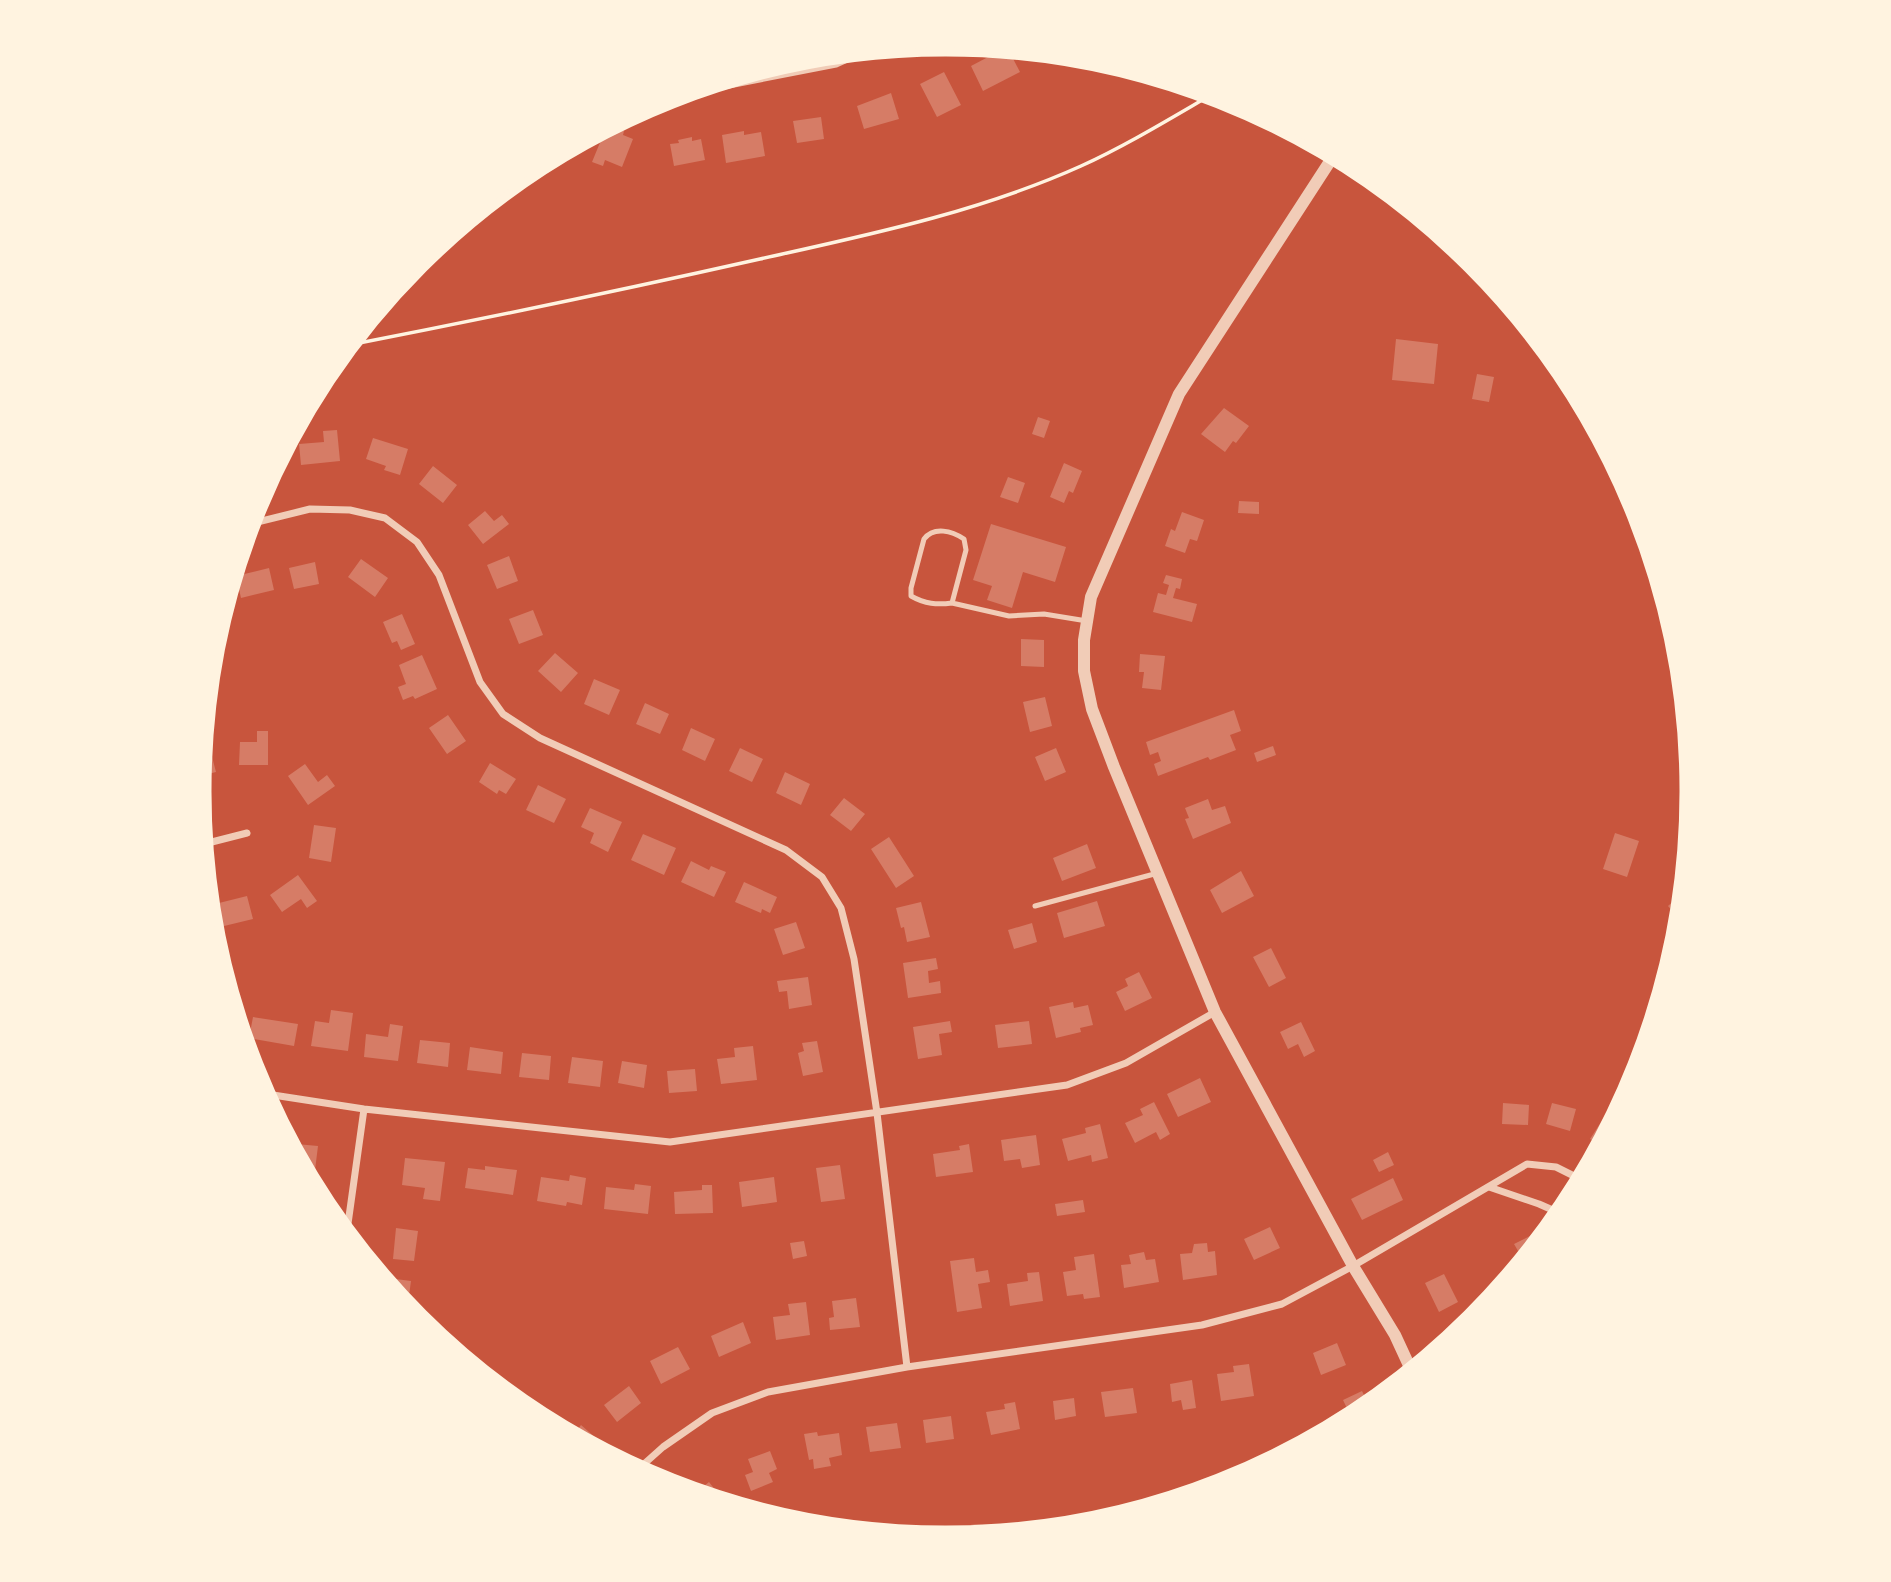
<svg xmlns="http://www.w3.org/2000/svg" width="1891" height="1582" viewBox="0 0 1891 1582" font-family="Spectral,serif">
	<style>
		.building { fill: #d67c66 }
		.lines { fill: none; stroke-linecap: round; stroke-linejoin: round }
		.path { stroke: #fff3e0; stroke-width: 3.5 }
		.service { stroke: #f1ccb7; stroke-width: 5 }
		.minor { stroke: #f1ccb7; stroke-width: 7 }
		.tertiary { stroke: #f1ccb7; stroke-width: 12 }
		.rim { fill: none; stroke: #fff3e0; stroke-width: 9 }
	</style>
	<rect width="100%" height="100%" fill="#c8553d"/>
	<path class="building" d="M1007,47L1020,72L983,91L971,66Z
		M944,72L961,105L937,117L920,84Z
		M891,93L899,119L864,129L857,106Z
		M821,117L824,139L797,143L793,121Z
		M616,127L624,131L623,135L633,139L622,167L605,160L603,166L592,162L606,128L615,131Z
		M744,131V135L761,132L765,156L726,163L722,135Z
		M692,137V141L701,139L705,160L674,166L670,144L679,143L678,140Z
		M1396,339L1438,344L1434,384L1392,380Z
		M1477,374L1494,377L1489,402L1472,399Z
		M1224,408L1249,426L1236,443L1233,441L1225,452L1201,434Z
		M1038,417L1050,421L1044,438L1032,434Z
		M337,430L340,461L301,465L299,444L324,442L323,431Z
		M373,438L408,449L400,475L384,470L386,466L366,459Z
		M277,457L280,470L268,473L270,470Z
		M1064,463L1082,471L1073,493L1069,491L1064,503L1050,497Z
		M433,466L457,485L443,503L419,484Z
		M1008,477L1025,483L1018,503L1000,497Z
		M1239,501L1259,502V514L1238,513Z
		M485,511L494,521L502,515L509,524L483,544L468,525Z
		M1182,512L1204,520L1197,541L1190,539L1185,553L1165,546L1171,529L1175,531Z
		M991,524L1066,547L1055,582L1023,572L1012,608L987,600L992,586L973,580Z
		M509,556L518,581L497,589L487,565Z
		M361,559L388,578L375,597L348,577Z
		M315,562L319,584L294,589L289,568Z
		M269,568L274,590L241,598L236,576Z
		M1166,575L1182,579L1180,589L1176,588L1173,598L1197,604L1192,622L1153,612L1158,593L1166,595L1169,585L1163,583Z
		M533,610L543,635L519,644L509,619Z
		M402,614L415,644L401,650L397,641L392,643L383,622Z
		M1021,639L1044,640V667L1021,666Z
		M555,653L578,673L561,692L538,671Z
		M1140,654L1165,656L1161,690L1142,688L1144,672H1139Z
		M422,655L437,689L415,699L413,696L403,700L398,687L406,684L399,665Z
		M594,679L620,690L609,715L584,704Z
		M1045,697L1052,726L1030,732L1023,702Z
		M645,703L669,714L660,734L636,724Z
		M1234,710L1241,731L1230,735L1236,750L1210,760L1208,757L1158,776L1154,764L1161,761L1158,752L1150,755L1146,742Z
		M448,715L466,741L447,754L429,728Z
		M691,728L715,739L705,761L682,750Z
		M257,731H268V765H239L240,742H257Z
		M1273,746L1276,755L1257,762L1254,753Z
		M740,748L763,759L752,782L729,771Z
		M1056,748L1066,772L1045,781L1035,757Z
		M210,749L216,772L196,777L199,752Z
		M490,763L516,779L506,794L499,790L497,794L479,782Z
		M305,764L318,782L327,775L335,786L308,805L288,776Z
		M785,772L810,784L801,805L776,793Z
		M538,785L566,799L554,823L526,810Z
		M844,798L865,814L851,831L830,815Z
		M1208,799L1212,810L1225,806L1231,823L1193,839L1185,819L1189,818L1185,808Z
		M590,808L622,822L608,852L590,843L594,833L581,827Z
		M314,825L336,828L331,862L309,858Z
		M1615,833L1639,841L1627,877L1603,869Z
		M643,834L676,848L664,875L631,860Z
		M889,837L914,876L896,888L871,849Z
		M1087,844L1096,868L1062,881L1053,858Z
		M691,861L709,870L711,866L726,872L714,897L681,882Z
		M1241,871L1254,896L1222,913L1210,890Z
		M298,875L317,901L307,908L301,899L282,912L270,895Z
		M744,882L777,897L770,913L762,909L761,913L735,902Z
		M1686,890L1683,924L1668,906Z
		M247,896L253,919L220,927L215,904Z
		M1097,901L1105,926L1064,938L1057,913Z
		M921,902L930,937L907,942L904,927L901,928L896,908Z
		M796,922L805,948L783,955L774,929Z
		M1032,923L1037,942L1014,949L1008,930Z
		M1271,948L1286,978L1269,987L1253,957Z
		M936,958L938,969L928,971L929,983L940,981L941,993L908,998L903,963Z
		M1139,972L1152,998L1125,1011L1116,992L1128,986L1125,979Z
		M808,977L812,1005L789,1009L787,991L779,992L777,981Z
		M1073,1002L1074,1008L1088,1005L1093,1025L1080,1028L1081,1032L1056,1038L1049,1007Z
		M331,1010L353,1013L348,1051L311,1046L315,1021L329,1023Z
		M253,1017L298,1024L294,1046L249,1038Z
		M950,1021L952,1032L939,1034L942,1055L918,1059L913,1027Z
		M1029,1021L1032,1044L998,1048L995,1025Z
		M1301,1022L1315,1051L1304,1057L1298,1044L1288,1049L1280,1032Z
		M390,1024L403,1026L398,1061L364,1057L366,1034L388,1037Z
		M420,1040L450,1043L448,1067L417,1063Z
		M817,1041L823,1072L803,1076L798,1053L804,1051L802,1043Z
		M753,1046L757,1080L721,1084L717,1059L735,1057L734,1048Z
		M470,1047L503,1052L501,1074L467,1070Z
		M522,1053L551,1056L549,1080L519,1077Z
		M572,1057L603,1061L600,1087L568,1083Z
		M622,1061L647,1065L644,1088L618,1083Z
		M695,1069L697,1091L669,1093L667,1071Z
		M1200,1078L1211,1102L1178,1117L1167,1094Z
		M1154,1102L1170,1134L1160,1140L1156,1132L1135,1143L1125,1123L1143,1115L1140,1109Z
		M1503,1103L1529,1105L1528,1125L1502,1124Z
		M1552,1103L1576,1109L1570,1131L1546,1124Z
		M1603,1119L1613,1126L1603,1147L1590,1139Z
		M1100,1124L1108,1158L1092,1162L1091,1155L1068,1161L1062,1139L1086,1133L1085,1128Z
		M1036,1135L1040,1165L1022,1168L1020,1159L1004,1161L1001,1140Z
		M286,1143L318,1146L315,1170L300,1169Z
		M969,1144L973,1172L936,1177L933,1154L960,1150L959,1146Z
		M1388,1152L1394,1165L1379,1172L1373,1160Z
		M405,1158L445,1162L440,1201L423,1199L425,1188L402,1185Z
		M840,1165L845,1199L821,1202L816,1168Z
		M485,1166L517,1170L513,1195L465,1188L468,1168L485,1170Z
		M570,1175L586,1178L582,1205L567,1202L566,1206L537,1201L541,1177L569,1181Z
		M774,1177L777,1202L742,1207L739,1182Z
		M1393,1178L1403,1200L1362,1220L1351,1199Z
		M635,1184L651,1186L648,1214L604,1209L606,1187L634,1190Z
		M702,1185H712L713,1213L675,1214L674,1192L702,1190Z
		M1083,1200L1085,1212L1057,1216L1055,1204Z
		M1270,1227L1280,1248L1254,1260L1244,1239Z
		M396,1228L418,1231L414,1261L393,1259Z
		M1532,1235L1538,1246L1525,1263L1514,1244Z
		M804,1241L807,1256L793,1259L790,1243Z
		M1207,1243L1208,1252L1215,1251L1217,1275L1183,1280L1180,1254L1192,1253L1194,1244Z
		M1144,1252L1146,1260L1155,1259L1159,1282L1124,1288L1121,1265L1131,1264L1129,1255Z
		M1094,1254L1100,1297L1084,1299L1083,1294L1067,1296L1063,1272L1076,1270L1074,1257Z
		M974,1258L976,1272L988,1270L990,1282L978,1284L982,1308L957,1312L950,1261Z
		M1039,1272L1043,1301L1010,1306L1007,1284L1028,1281L1027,1273Z
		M1444,1274L1458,1302L1439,1312L1425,1283Z
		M388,1278L411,1281L408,1303L416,1304L415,1316L409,1315L387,1288Z
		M856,1298L860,1327L830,1330L829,1318L834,1317L832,1301Z
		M806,1302L810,1335L776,1340L773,1317L790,1315L788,1304Z
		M1468,1318L1472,1326L1453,1341L1447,1329Z
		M743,1322L751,1343L719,1357L711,1336Z
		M1337,1343L1346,1365L1321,1375L1313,1353Z
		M678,1347L690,1369L661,1384L650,1361Z
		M1249,1364L1254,1396L1221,1401L1217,1374L1234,1372L1233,1366Z
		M1192,1380L1196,1408L1183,1410L1181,1400L1172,1402L1170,1384Z
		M629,1386L641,1403L617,1422L604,1405Z
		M1133,1388L1137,1413L1105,1417L1101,1392Z
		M1362,1391L1368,1403L1371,1401L1374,1406L1353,1421L1343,1400Z
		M1074,1398L1076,1416L1055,1420L1053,1401Z
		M1015,1402L1020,1429L991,1435L986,1412L1005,1409L1004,1404Z
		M951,1416L954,1439L926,1443L923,1420Z
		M897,1423L901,1448L870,1452L866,1427Z
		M581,1425L597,1439L589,1448L571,1438Z
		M817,1432L818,1436L839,1433L842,1455L829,1458L831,1466L814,1469L813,1459L809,1460L804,1434Z
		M770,1451L777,1469L769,1473L773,1482L751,1491L745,1475L753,1472L748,1459Z
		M709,1482L723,1500L719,1503L693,1495Z"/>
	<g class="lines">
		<path class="path" d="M344,346C483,319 622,290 760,259C868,235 979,212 1081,166C1127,145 1171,118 1216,92"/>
		<path class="service" d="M952,603C937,605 925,604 911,596V588L924,539C934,526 952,531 964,539L966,550L952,603L1009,616L1044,614L1087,621
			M1035,906L1158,873"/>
		<path class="minor" d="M676,92L688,93L836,64L871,48
			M245,525L310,509L350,510L385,518L417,542L439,575L480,682L503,714L540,738L786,850L822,877L841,908L854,959L877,1113L907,1367
			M200,845L247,833
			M260,1093L364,1109L670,1142L1067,1085L1126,1063L1215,1012
			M1489,1187L1539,1204L1564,1215
			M346,1238L364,1109
			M635,1472L663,1447L712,1413L768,1392L907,1367L1202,1325L1282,1304L1353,1266L1527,1164L1556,1167L1584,1181"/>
		<path class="tertiary" d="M1336,152L1179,394L1091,597L1084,640V671L1092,709L1114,767L1215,1012L1353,1266L1395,1335L1413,1374"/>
	</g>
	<path d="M0 0H1891V1582H0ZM945 52H946A738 738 0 0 1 1684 790V792A738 738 0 0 1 946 1530H945A738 738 0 0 1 207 792V790A738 738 0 0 1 945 52Z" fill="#fff3e0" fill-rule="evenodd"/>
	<path class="rim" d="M945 52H946A738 738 0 0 1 1684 790V792A738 738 0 0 1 946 1530H945A738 738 0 0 1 207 792V790A738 738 0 0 1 945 52Z"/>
</svg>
